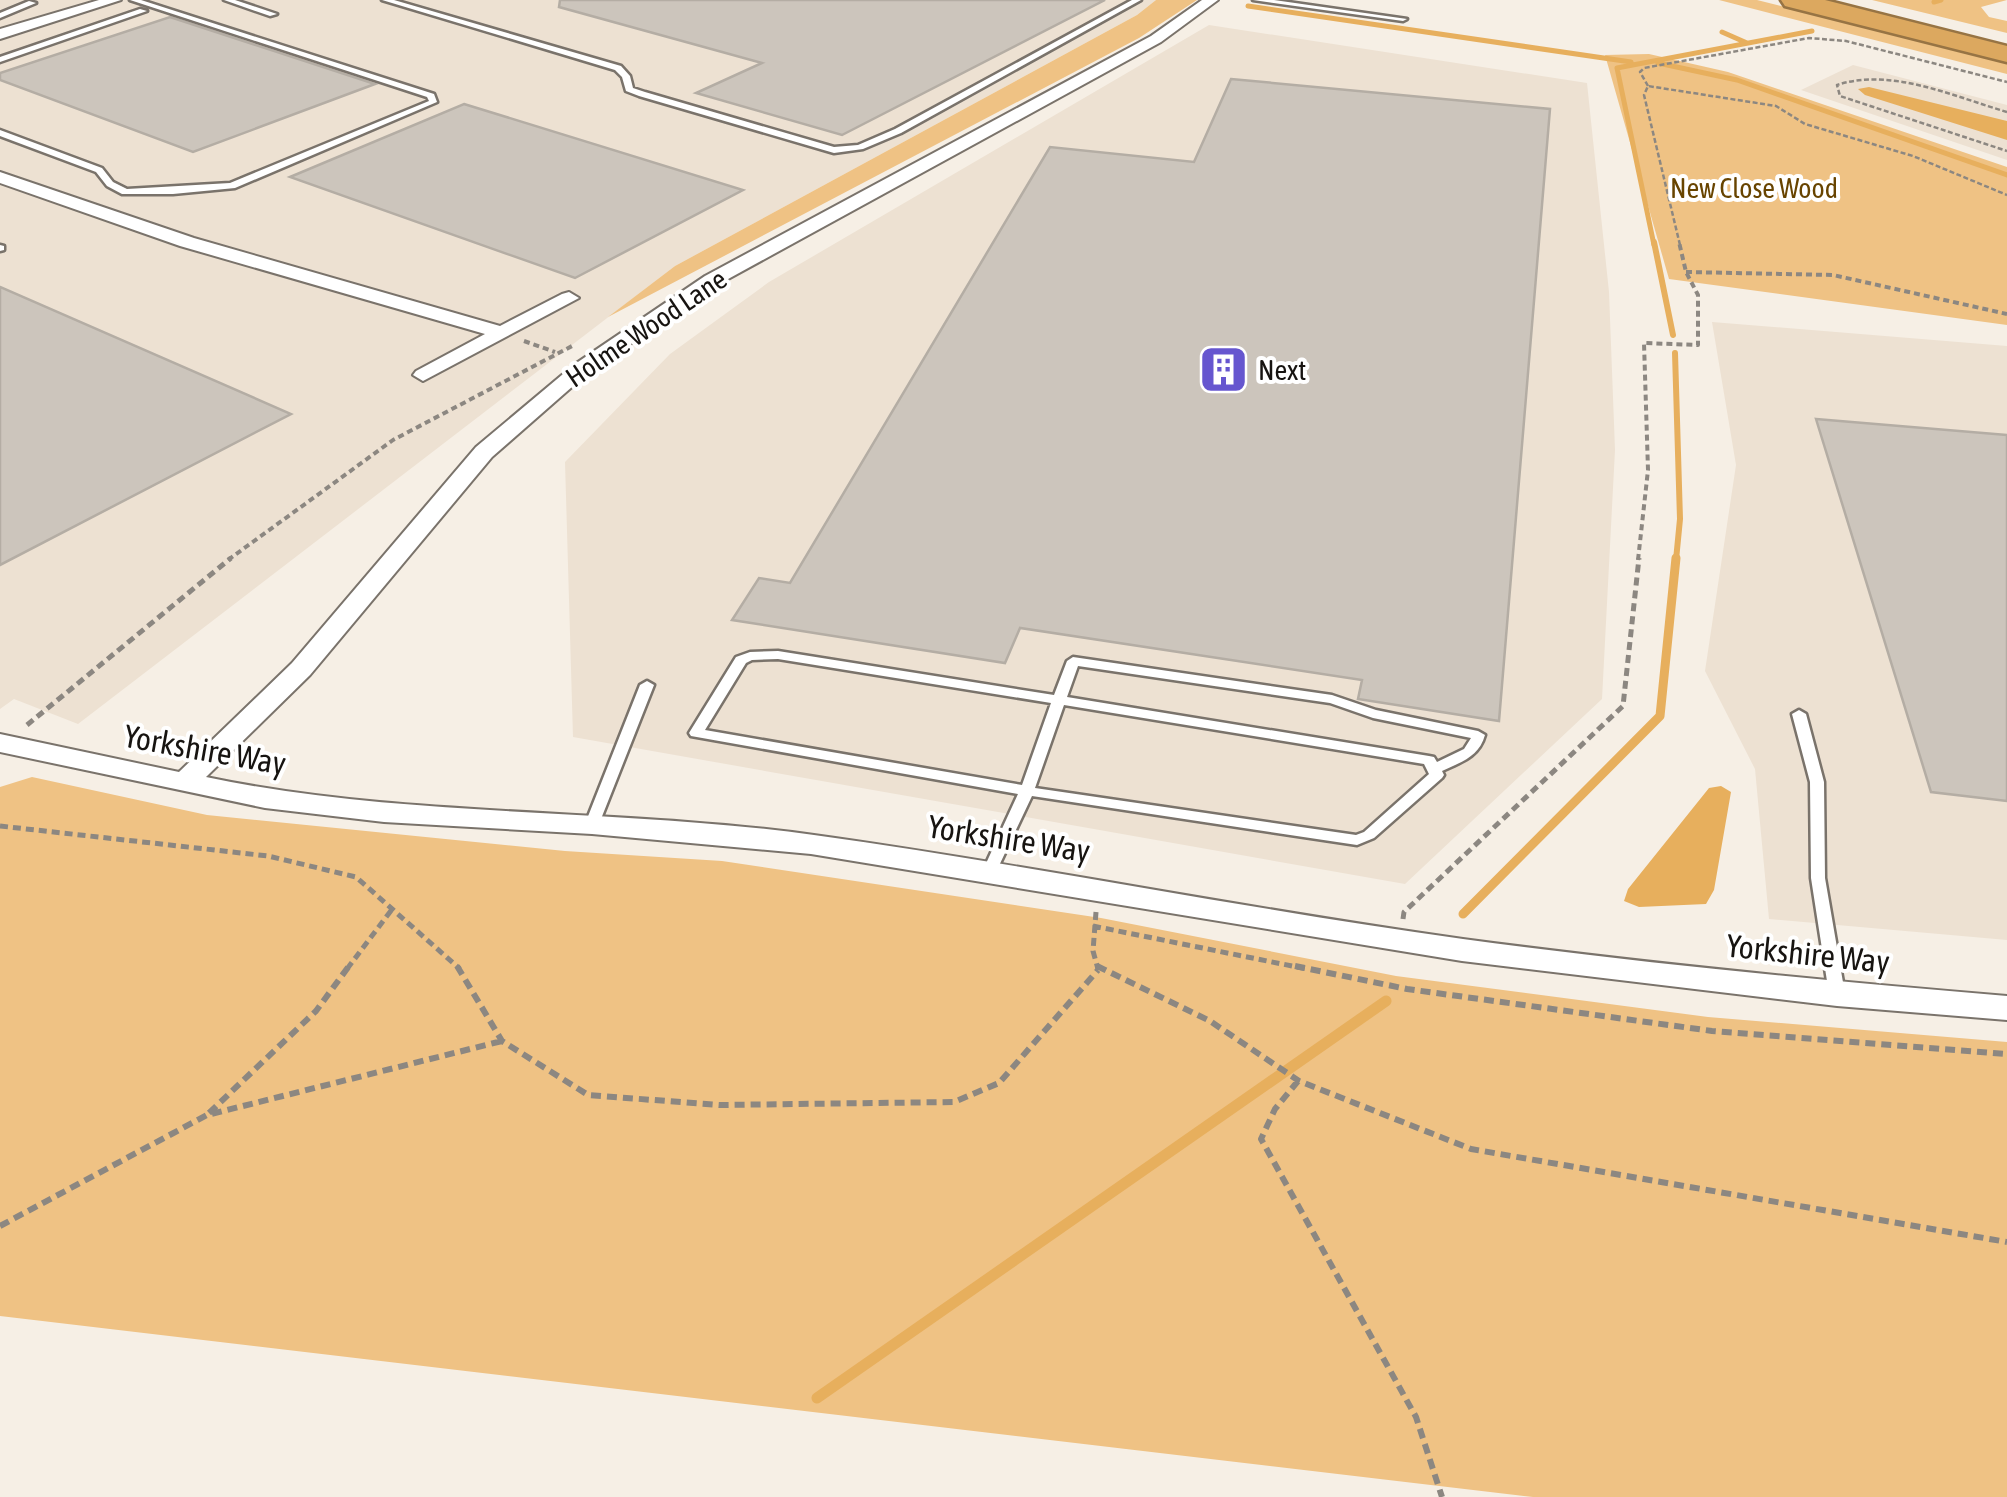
<svg xmlns="http://www.w3.org/2000/svg" width="2007" height="1497" viewBox="0 0 2007 1497" font-family="'Asap Condensed',sans-serif">
	<style>
		.built { fill: #ede1d2 }
		.green { fill: #efc284 }
		.water { fill: #e7af5d }
		.lines { fill: none; stroke-linecap: round; stroke-linejoin: round }
		.stream-far3 { stroke: #e7af5d; stroke-width: 5 }
		.stream-far2 { stroke: #e7af5d; stroke-width: 6 }
		.stream-far1 { stroke: #e7af5d; stroke-width: 9 }
		.stream { stroke: #e7af5d; stroke-width: 11 }
		.building { fill: #ccc5bc; stroke: #b4ada4; stroke-width: 2.5 }
		.service-casing { stroke: #7a736b; stroke-width: 5 }
		.minor-casing { stroke: #7a736b; stroke-width: 4 }
		.motorway-casing { stroke: #977444; stroke-width: 5 }
		.path-far3 { stroke: #8c8781; stroke-width: 2.5; stroke-dasharray: 5 2.5; stroke-linecap: butt }
		.path-far2 { stroke: #8c8781; stroke-width: 4; stroke-dasharray: 6 4; stroke-linecap: butt }
		.path-far1 { stroke: #8c8781; stroke-width: 5; stroke-dasharray: 8 5; stroke-linecap: butt }
		.path { stroke: #8c8781; stroke-width: 6; stroke-dasharray: 10 6; stroke-linecap: butt }
		.service { fill: #fff; fill-rule: evenodd }
		.minor { fill: #fff; fill-rule: evenodd }
		.motorway { fill: #dca85f; fill-rule: evenodd }
		.labels { text-anchor: middle; stroke-width: 8; stroke-linejoin: round; paint-order: stroke }
		.far-park-label { font-size: 28px; fill: #684400; stroke: #fff }
		.far-street-label { font-size: 28px; fill: #171411; stroke: #fff }
		.far-poi-label { font-size: 28px; fill: #171411; stroke: #fff; text-anchor: start }
		.street-label { font-size: 32px; fill: #171411; stroke: #fff }
	</style>
	<rect width="100%" height="100%" fill="#f6efe5"/>
	<path class="built" d="M0,0H1156L1137,15L675,266L78,724L14,699L0,709Z
		M1209,25L1587,83L1609,292L1615,450L1602,699L1405,884L573,737L565,462L670,354L769,282Z
		M1853,65L2007,105V160L1801,90Z
		M1712,322L2007,346V940L1769,919L1755,769L1705,671L1736,465Z"/>
	<path class="green" d="M1156,0H1197L1139,38L608,317L675,266L1137,15Z
		M1719,0H1757L2007,62V74Z
		M1872,0H2007L1981,7L1989,17L2007,21V33Z
		M1649,54L1728,72L2007,167V325L1669,279L1605,55Z
		M32,777L207,815L565,851L722,861L1101,918L1396,976L1708,1017L2007,1042V1497H1533L0,1316V787Z"/>
	<path class="water" d="M1869,87L2007,121V140L1865,95L1858,89Z
		M1721,786L1731,792L1714,890L1706,904L1639,907L1624,901L1628,889L1709,788Z"/>
	<g class="lines">
		<path class="stream-far3" d="M1934,2L1941,0
			M1248,6L1631,62
			M1722,32L1747,43
			M1658,63L1737,80L2007,175
			M1654,245L1617,68L1812,31"/>
		<path class="stream-far2" d="M1654,242L1673,335
			M1675,353L1680,519L1676,560"/>
		<path class="stream-far1" d="M1463,914L1660,716L1676,558"/>
		<path class="stream" d="M817,1398L1386,1001"/>
	</g>
	<path class="building" d="M560,0H1105L842,135L696,93L762,63L559,7Z
		M170,17L375,84L193,152L0,80V73Z
		M1231,79L1550,109L1499,721L1358,699L1362,680L1020,628L1005,663L732,620L759,578L790,583L1050,147L1194,162Z
		M464,104L743,190L575,278L290,177Z
		M0,287L291,414L0,565Z
		M1816,419L2007,435V801L1931,792Z"/>
	<g class="lines">
		<defs>
			<path id="service" d="M130,0H141L434,94L437,102L235,188L173,194H122L107,186L96,172L0,136V130L102,168L113,182L127,189L230,183L429,101L427,97Z
				M224,0H235L277,14L270,16Z
				M382,0H394L621,66L630,76L633,88L645,92L834,147L858,145L895,129L1132,0H1141L901,133L863,149L834,153L639,96L626,91L622,77L615,70Z
				M1253,0H1274L1407,19L1403,21Z
				M29,1L36,3L0,18V13Z
				M140,9L147,11L0,62V57Z
				M0,245L4,246V250L0,251Z
				M778,651L1054,695L1067,661L1073,657L1332,695L1376,710L1478,731L1485,735C1479,757 1461,762 1442,771L1444,775L1442,778L1374,838L1357,845L1032,796L997,870L995,874H985L983,870L1018,794L691,736L689,733L736,657L750,652ZM778,659L1051,703L1022,785L705,730L746,663L752,660ZM1078,666L1330,703L1373,718L1471,738L1464,749L1437,762L1434,757L1429,756L1067,697ZM1064,705L1424,764L1429,774L1364,832L1356,835L1035,788Z
				M647,681L654,685L599,824L597,827H587L585,824L640,685Z
				M1799,710L1806,714L1824,782L1825,878L1845,994L1843,998L1837,1000L1831,998L1829,994L1811,878L1810,782L1792,714Z"/>
			<path id="minor" d="M99,0H121L0,39V29Z
				M1202,0H1218L1161,42L719,284L589,372L492,457L310,675L206,777C406,819 613,807 814,835C1031,865 1246,909 1463,939C1643,963 1825,981 2007,996V1020L1837,1006L1462,961L811,854L592,834L384,822L265,808L0,752V734L179,772L292,663L476,447L575,364L705,276L1151,36Z
				M0,172L194,238L500,326L562,294L569,292L579,298L423,381L413,375L416,371L485,334L180,246L0,183Z"/>
			<path id="motorway" d="M1781,0H1825L2007,46V62L1785,6Z"/>
		</defs>
		<use href="#service" class="service-casing"/>
		<use href="#minor" class="minor-casing"/>
		<use href="#motorway" class="motorway-casing"/>
		<path class="path-far3" d="M1648,86L1640,72L1644,68L1809,38L1846,41L2007,82
			M2007,112C1955,97 1891,67 1837,85L1840,96L2007,151
			M1680,245L1644,95L1648,86L1776,106L1805,124L1913,156L2007,195"/>
		<path class="path-far2" d="M1686,272L1833,275L2007,314
			M524,341L555,352
			M228,560L393,440L574,345
			M1638,560L1648,470L1644,343L1698,345V295L1686,272L1679,242"/>
		<path class="path-far1" d="M27,725L231,558
			M0,826L268,856L356,877L460,969
			M1096,912L1093,951L1098,969
			M1403,919L1404,912L1623,706L1639,558
			M1093,926L1307,969
			M347,969L393,908"/>
		<path class="path" d="M457,966L502,1041L588,1095L719,1105L954,1102L999,1083L1098,970
			M1097,966L1210,1021L1299,1081L1471,1149L2007,1242
			M1295,966L1407,989L1712,1031L2007,1054
			M1298,1081L1275,1109L1261,1139L1416,1417L1442,1497
			M209,1113L316,1011L349,966
			M0,1226L207,1115L502,1041"/>
		<use href="#service" class="service"/>
		<use href="#minor" class="minor"/>
		<use href="#motorway" class="motorway"/>
	</g>
	<defs>
		<symbol id="building-square" viewBox="-11 -11 22 22"><rect x="-9" y="-9" width="18" height="18" rx="4" fill="#6656cf" stroke="#fff"/><path d="M-4-6H4V6H1V3H-1V6H-4ZM-2.5-4.3h1.7v1.8h-1.7ZM.8-4.3h1.7v1.8H.8ZM-2.5-1h1.7V.8h-1.7ZM.8-1h1.7V.8H.8Z" fill="#fff"/></symbol>
	</defs>
	<g fill-rule="evenodd">
		<use href="#building-square" x="1196" y="342" width="55" height="55"/>
	</g>
	<g class="labels">
		<g class="far-park-label">
			<text x="1754" y="198">New Close Wood</text>
		</g>
		<g class="far-street-label">
			<text transform="translate(646 328) rotate(-34)" y="10">Holme Wood Lane</text>
		</g>
		<g class="far-poi-label">
			<text x="1258" y="380">Next</text>
		</g>
		<g class="street-label">
			<text transform="translate(205 750) rotate(10)" y="11">Yorkshire Way</text>
			<text transform="translate(1009 839) rotate(9)" y="11">Yorkshire Way</text>
			<text transform="translate(1808 954) rotate(6)" y="11">Yorkshire Way</text>
		</g>
	</g>
</svg>
